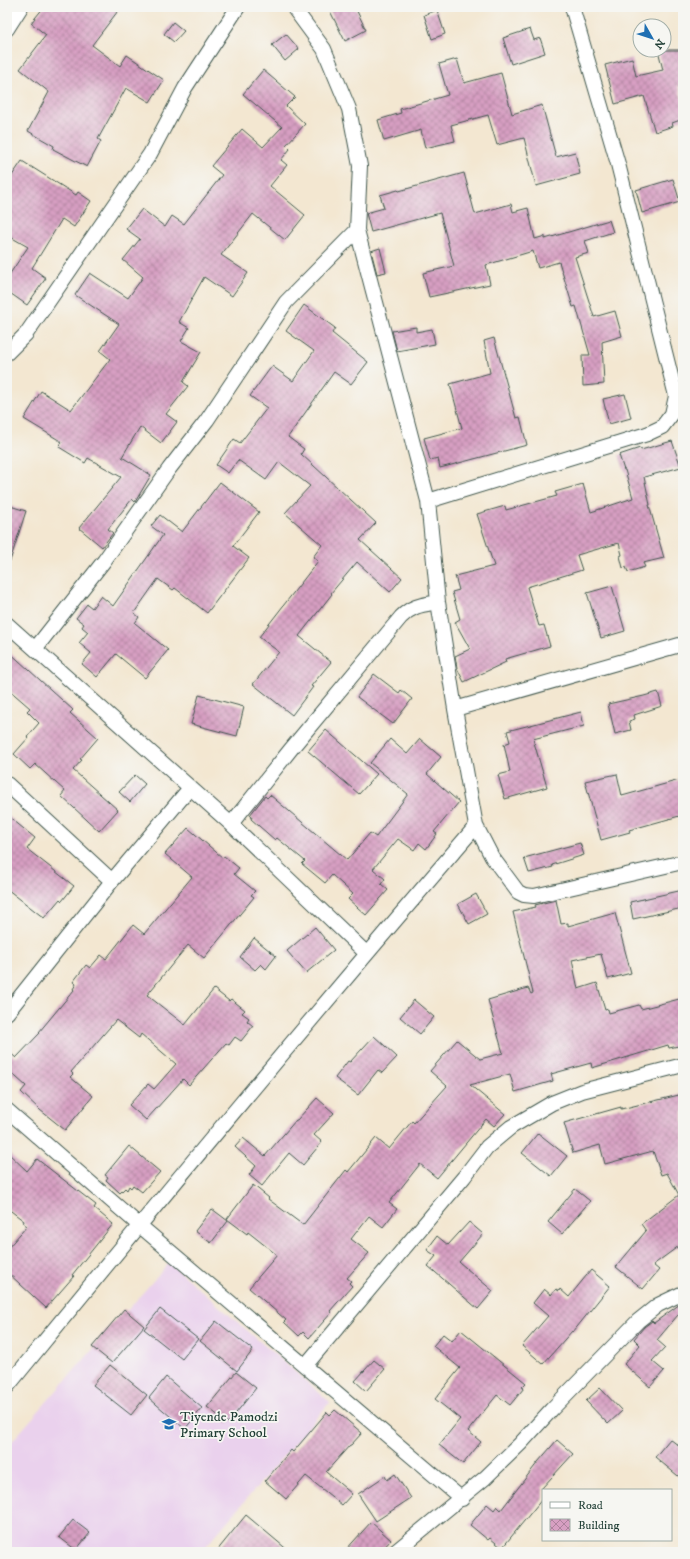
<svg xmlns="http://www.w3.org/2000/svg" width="690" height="1559" viewBox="0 0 690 1559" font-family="'IM FELL DW Pica',serif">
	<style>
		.built { fill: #ead1ed }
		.building { fill: url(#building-cross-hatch) }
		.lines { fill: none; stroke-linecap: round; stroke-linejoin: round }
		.street-casing { stroke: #3f564c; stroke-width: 16 }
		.street { stroke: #fff; stroke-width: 14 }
		.labels { text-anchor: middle; stroke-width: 3.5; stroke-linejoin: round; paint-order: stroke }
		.poi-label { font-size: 14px; fill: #1f3d34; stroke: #f6f6f2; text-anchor: start }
	</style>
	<defs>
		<pattern id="building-cross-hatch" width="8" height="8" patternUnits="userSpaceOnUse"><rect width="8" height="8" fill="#d79fc2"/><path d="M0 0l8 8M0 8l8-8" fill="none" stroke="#ae839e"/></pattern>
	</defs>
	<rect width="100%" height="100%" fill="#f6f6f2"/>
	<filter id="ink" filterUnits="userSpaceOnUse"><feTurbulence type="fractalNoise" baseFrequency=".025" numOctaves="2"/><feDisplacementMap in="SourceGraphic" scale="8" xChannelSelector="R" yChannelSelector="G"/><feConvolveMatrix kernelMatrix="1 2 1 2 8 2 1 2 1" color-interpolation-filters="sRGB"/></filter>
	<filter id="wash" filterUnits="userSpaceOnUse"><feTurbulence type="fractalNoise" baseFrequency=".012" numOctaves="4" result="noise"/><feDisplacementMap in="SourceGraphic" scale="16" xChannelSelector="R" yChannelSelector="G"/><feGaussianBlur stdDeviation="0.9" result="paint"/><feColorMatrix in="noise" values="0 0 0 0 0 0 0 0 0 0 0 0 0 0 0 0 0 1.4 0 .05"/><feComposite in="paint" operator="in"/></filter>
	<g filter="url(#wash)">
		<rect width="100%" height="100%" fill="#f3e7d1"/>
		<path class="built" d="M169,1263L330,1402L201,1552H7V1447Z"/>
		<g id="blocks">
			<path class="building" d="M44,7H121L92,45L120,66L127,55L164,80L150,102L126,88L98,139L101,141L87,167L53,149L54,146L28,131L49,92L20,69L46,35L31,23Z
				M328,7H355L366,30L345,41Z
				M437,10L445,34L432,39L424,15Z
				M173,22L184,31L174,42L164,34Z
				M530,29L534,40L540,38L545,53L511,64L503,38Z
				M286,34L299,49L285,61L272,45Z
				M658,50H683V85L678,86L683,101V119L672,123L673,126L655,132L644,96L615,104L605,65L632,58L636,76L663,70Z
				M457,59L464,83L501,73L512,114L542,105L556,157L575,152L580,174L536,186L524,138L497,145L488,115L451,125L455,141L425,148L421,130L384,141L378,120L401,113L400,109L448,95L439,64Z
				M263,70L295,97L286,106L305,124L286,145L290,149L281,160L287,165L270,186L305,215L285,240L253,214L221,255L248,273L232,296L204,277L179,322L189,328L181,341L201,352L183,382L188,386L166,414L177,422L161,443L140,427L122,457L151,475L135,502L132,499L108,529L113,533L102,547L79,528L121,477L88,458L85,463L59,447L62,442L24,419L41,391L71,410L110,359L100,351L119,324L75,295L90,273L128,298L143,277L123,260L140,239L126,229L142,209L165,227L172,216L184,224L222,175L211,166L242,129L263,147L282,127L243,94Z
				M22,161L76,195L78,192L91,201L74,227L62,219L32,268L46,278L27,305L7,291V278L28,247L7,235V183Z
				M464,173L475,214L511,204L513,212L528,208L535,239L545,236V239L609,220L613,232L585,241L589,253L575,257L594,317L615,311L622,336L602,342L604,384L583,386L582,355H590L576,306L573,307L559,262L538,268L533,251L486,265L490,284L429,297L423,273L454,266L440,213L371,232L366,213L384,208L380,195L398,190L399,191Z
				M673,179L680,202L642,213L636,190Z
				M380,248L386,272L377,274L371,251Z
				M304,305L335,328L332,333L368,362L351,384L334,372L288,437L304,449L301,454L376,523L360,540L402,578L390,592L357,562L331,593L332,594L299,636L331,662L311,686L313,687L292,715L253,684L279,652L259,637L318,561L313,557L322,545L285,513L310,486L279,462L266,480L238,460L228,473L216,465L234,439L240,443L267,408L250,396L272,366L293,381L314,351L286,331Z
				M416,327V332L432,329L435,344L397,351L392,331Z
				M494,338L516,418L520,417L527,445L440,468L438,458L430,460L424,438L462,428L450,384L490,373L484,341Z
				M625,394L631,418L609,424L603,399Z
				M672,441L681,467L644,477L650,505H649L664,558L643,563L645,567L628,572L626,567L623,568L620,556L622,555L619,543L577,555L582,570L527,587L539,626L544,625L550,646L505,659L506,662L464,682L457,668L455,656L470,649L455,622L460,619L452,592L459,590L455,576L494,566L477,514L505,506L506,510L557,496L555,492L583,484L591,512L633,498L625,470H624L619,455L640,448L641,450Z
				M220,482L259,512L233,546L249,558L207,613L175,588L173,590L158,579L134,613L139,617L135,623L168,650L145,678L116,654L97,677L82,664L91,653L79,643L88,632L82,627L84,624L76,618L87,604L92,608L101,596L113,606L163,535L151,526L160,515L182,532Z
				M7,505L26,511L10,561L7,560Z
				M612,586L625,631L601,638L587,593Z
				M7,650L73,710L70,713L98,738L80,759L82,760L73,770L118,810L99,831L61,796L65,791L35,764L30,769L14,754L28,738L27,737L39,723L27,711L30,708L7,688Z
				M374,674L399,693L401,690L412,699L393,724L357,697Z
				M658,692L662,706L634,715L635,719L629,721L631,730L615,734L608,704L644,696Z
				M199,695L244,707L237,736L191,724Z
				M581,712L584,726L533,739L547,787L505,799L498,775L510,772L504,744L510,742L507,731Z
				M326,730L377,774L359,794L308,751Z
				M390,739L407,754L420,739L441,757L427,774L459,802L434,832L437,834L426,849L419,843L414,850L398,839L373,869L385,879L381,884L388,890L366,915L348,899L353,894L332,875L325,883L302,864L305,861L277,838L275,840L251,819L252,817L250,815L265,796L267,798L270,795L347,860L370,833L376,837L408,794L370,763Z
				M617,774L622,796L683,779V815L629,830L630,832L601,840L585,781Z
				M135,775L145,784L130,802L119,792Z
				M7,815L35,838L27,849L74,886L62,901L60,899L44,918L7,889Z
				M188,828L223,858L224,856L239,868L234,874L255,891L251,895L254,897L204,958L188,945L147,995L185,1025L214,989L229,1001L231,999L245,1010L242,1013L249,1018L247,1021L253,1026L241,1041L235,1037L229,1045L226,1043L189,1085L183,1079L146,1120L129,1105L148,1084L154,1089L176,1064L141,1034L139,1038L116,1020L71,1072L73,1074L70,1077L93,1096L65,1130L40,1110L21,1092L26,1086L7,1069V1050L16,1058L40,1033L39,1032L74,990L73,989L76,984L73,982L86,965L90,968L101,955L106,959L133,925L144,934L192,877L165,854Z
				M580,843L584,855L552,865L553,867L529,873L524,858Z
				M683,890V908L633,919L630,902Z
				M476,894L487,914L469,924L458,904Z
				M556,900L561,924L568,923V926L615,913L631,973L608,979L601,954L572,960L578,989L597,983L605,1010L608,1009L609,1013L639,1005L641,1009L683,998V1045L669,1048L668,1045L592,1068L591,1063L551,1074L553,1081L515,1092L510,1074L470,1085L505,1114L494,1126L486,1119L437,1178L420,1164L389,1203L397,1209L383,1227L369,1216L351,1239L369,1253L347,1278L351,1281L349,1283L352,1286L330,1311L332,1312L309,1338L303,1332L299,1336L284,1322L286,1320L249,1288L277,1255L248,1232L247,1234L227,1219L253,1185L269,1198L268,1199L303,1225L346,1170L348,1172L376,1138L389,1149L412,1121L414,1123L447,1086L430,1071L457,1040L480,1059L503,1053L488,1000L528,988L531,994L533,993L513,912L536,907L535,905Z
				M315,927L334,950L306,973L287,951Z
				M254,938L276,956L266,969L261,964L255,970L240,957Z
				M414,1000L434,1017L420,1034L400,1017Z
				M374,1036L397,1057L382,1073L378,1070L358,1095L335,1078L348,1061L350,1062Z
				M683,1094V1243L653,1265L659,1270L643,1289L616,1267L646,1231L641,1224L679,1195L667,1173L661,1175L653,1151L605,1164L600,1145L573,1153L564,1123L621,1107V1109Z
				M317,1098L334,1113L314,1135L322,1142L303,1165L289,1153L262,1186L249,1175L256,1166L235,1147L243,1138L265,1156L296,1120H297Z
				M538,1133L567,1156L551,1176L522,1153Z
				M129,1146L160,1172L142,1192L133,1185L131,1188L129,1186L127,1190L125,1188L120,1193L106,1180L108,1177L105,1175Z
				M7,1152L27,1171L37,1159L96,1205L94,1208L113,1224L72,1275L74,1276L46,1308L7,1272V1249L27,1226L23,1223L24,1221L7,1208Z
				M575,1189L590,1201L562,1234L548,1222Z
				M212,1209L228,1221L211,1243L195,1231Z
				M469,1222L483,1234L459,1262L493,1291L478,1309L428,1266L436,1256L427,1250L437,1236L448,1245Z
				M591,1270L610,1286L573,1332L572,1331L543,1364L522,1346L548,1316L533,1303L544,1289L551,1295L556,1289L559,1291L560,1289L569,1297Z
				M680,1304L683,1309L657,1340L665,1347L652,1361L664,1371L650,1387L624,1364L640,1345L634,1339L644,1327L652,1321L654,1323Z
				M124,1309L144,1326L112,1363L92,1347Z
				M160,1309L198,1339L182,1359L144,1329Z
				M216,1321L253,1350L237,1371L200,1341Z
				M461,1330L526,1383L522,1387L524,1388L510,1405L497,1395L468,1431L481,1442L463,1464L439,1445L460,1419L435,1399L460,1368L433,1346L443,1334L452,1341Z
				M374,1360L385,1369L366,1391L355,1381Z
				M110,1365L147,1395L131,1415L93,1385Z
				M236,1372L256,1388L228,1423L207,1407Z
				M166,1377L202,1408L185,1429L149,1398Z
				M600,1388L622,1411L608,1424L586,1401Z
				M335,1410L362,1433L351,1445H350L326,1472L352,1494L342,1505L306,1476L286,1499L265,1481L291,1450L293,1452L327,1412L330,1415Z
				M670,1439L683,1449V1480L655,1457Z
				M557,1440L573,1454L542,1488L544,1490H543V1498L502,1548L490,1538L488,1540L470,1525L487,1504L494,1510L497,1506L501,1510L538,1462Z
				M395,1474L411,1498L376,1521L358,1494L385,1476L387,1480Z
				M246,1515L290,1552H216Z
				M73,1520L90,1533L76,1550L59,1537Z
				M371,1522L391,1540L380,1552H344Z"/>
		</g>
	</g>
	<g filter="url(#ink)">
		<use href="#blocks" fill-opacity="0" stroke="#3f564c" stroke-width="1"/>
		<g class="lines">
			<defs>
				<path id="street" d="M293,7L324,49L349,109L360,166L357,230L428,501L438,602L455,709
					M7,29L21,7
					M7,353L26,334L150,154L185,88L238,7
					M428,501L647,434L662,427L672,414L676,396L618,164L572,7
					M7,624L231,824L366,953
					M683,644L455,709L476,826L492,857L518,892L524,895L534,896L683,862
					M35,649L104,561L169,469L207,420L286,302L357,230
					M7,784L112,881
					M231,824L291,749L401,617C413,605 422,605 438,602
					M7,1013L112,881L190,788
					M7,1110L139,1225L462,1499
					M305,1366L464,1177L487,1147L511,1127L552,1103L582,1091L683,1065
					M7,1387C161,1198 317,1011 476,826
					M395,1552L485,1478L520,1444L552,1409L638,1321L658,1305L683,1293"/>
			</defs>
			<use href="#street" class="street-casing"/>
			<use href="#street" class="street"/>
		</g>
	</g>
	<defs>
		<symbol id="school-bare" viewBox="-9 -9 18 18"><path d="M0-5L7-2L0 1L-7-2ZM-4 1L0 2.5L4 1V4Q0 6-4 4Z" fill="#1f6fb2" stroke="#f6f6f2" stroke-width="2.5" paint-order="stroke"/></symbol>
	</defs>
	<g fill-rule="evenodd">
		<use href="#school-bare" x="159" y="1414" width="20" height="20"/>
	</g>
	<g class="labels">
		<g class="poi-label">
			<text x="180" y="1421">Tiyende Pamodzi<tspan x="180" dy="16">Primary School</tspan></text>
		</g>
	</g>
	<rect width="690" height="1559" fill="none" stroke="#f6f6f2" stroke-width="24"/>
	<rect x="542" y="1489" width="130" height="52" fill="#f6f6f2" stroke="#a0aca6"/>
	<rect x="550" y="1502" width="20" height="6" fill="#ffffff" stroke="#a0aca6"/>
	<text x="578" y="1509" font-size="12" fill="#1f3d34">Road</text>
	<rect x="550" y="1519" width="20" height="12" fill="url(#building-cross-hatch)" stroke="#a0aca6"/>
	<text x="578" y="1529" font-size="12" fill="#1f3d34">Building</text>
	<g transform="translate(652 38) rotate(129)"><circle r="19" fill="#f6f6f2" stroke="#a0aca6"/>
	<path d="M0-3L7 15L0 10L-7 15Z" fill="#1f6fb2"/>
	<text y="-6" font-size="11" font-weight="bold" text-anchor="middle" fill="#1f3d34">N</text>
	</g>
</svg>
